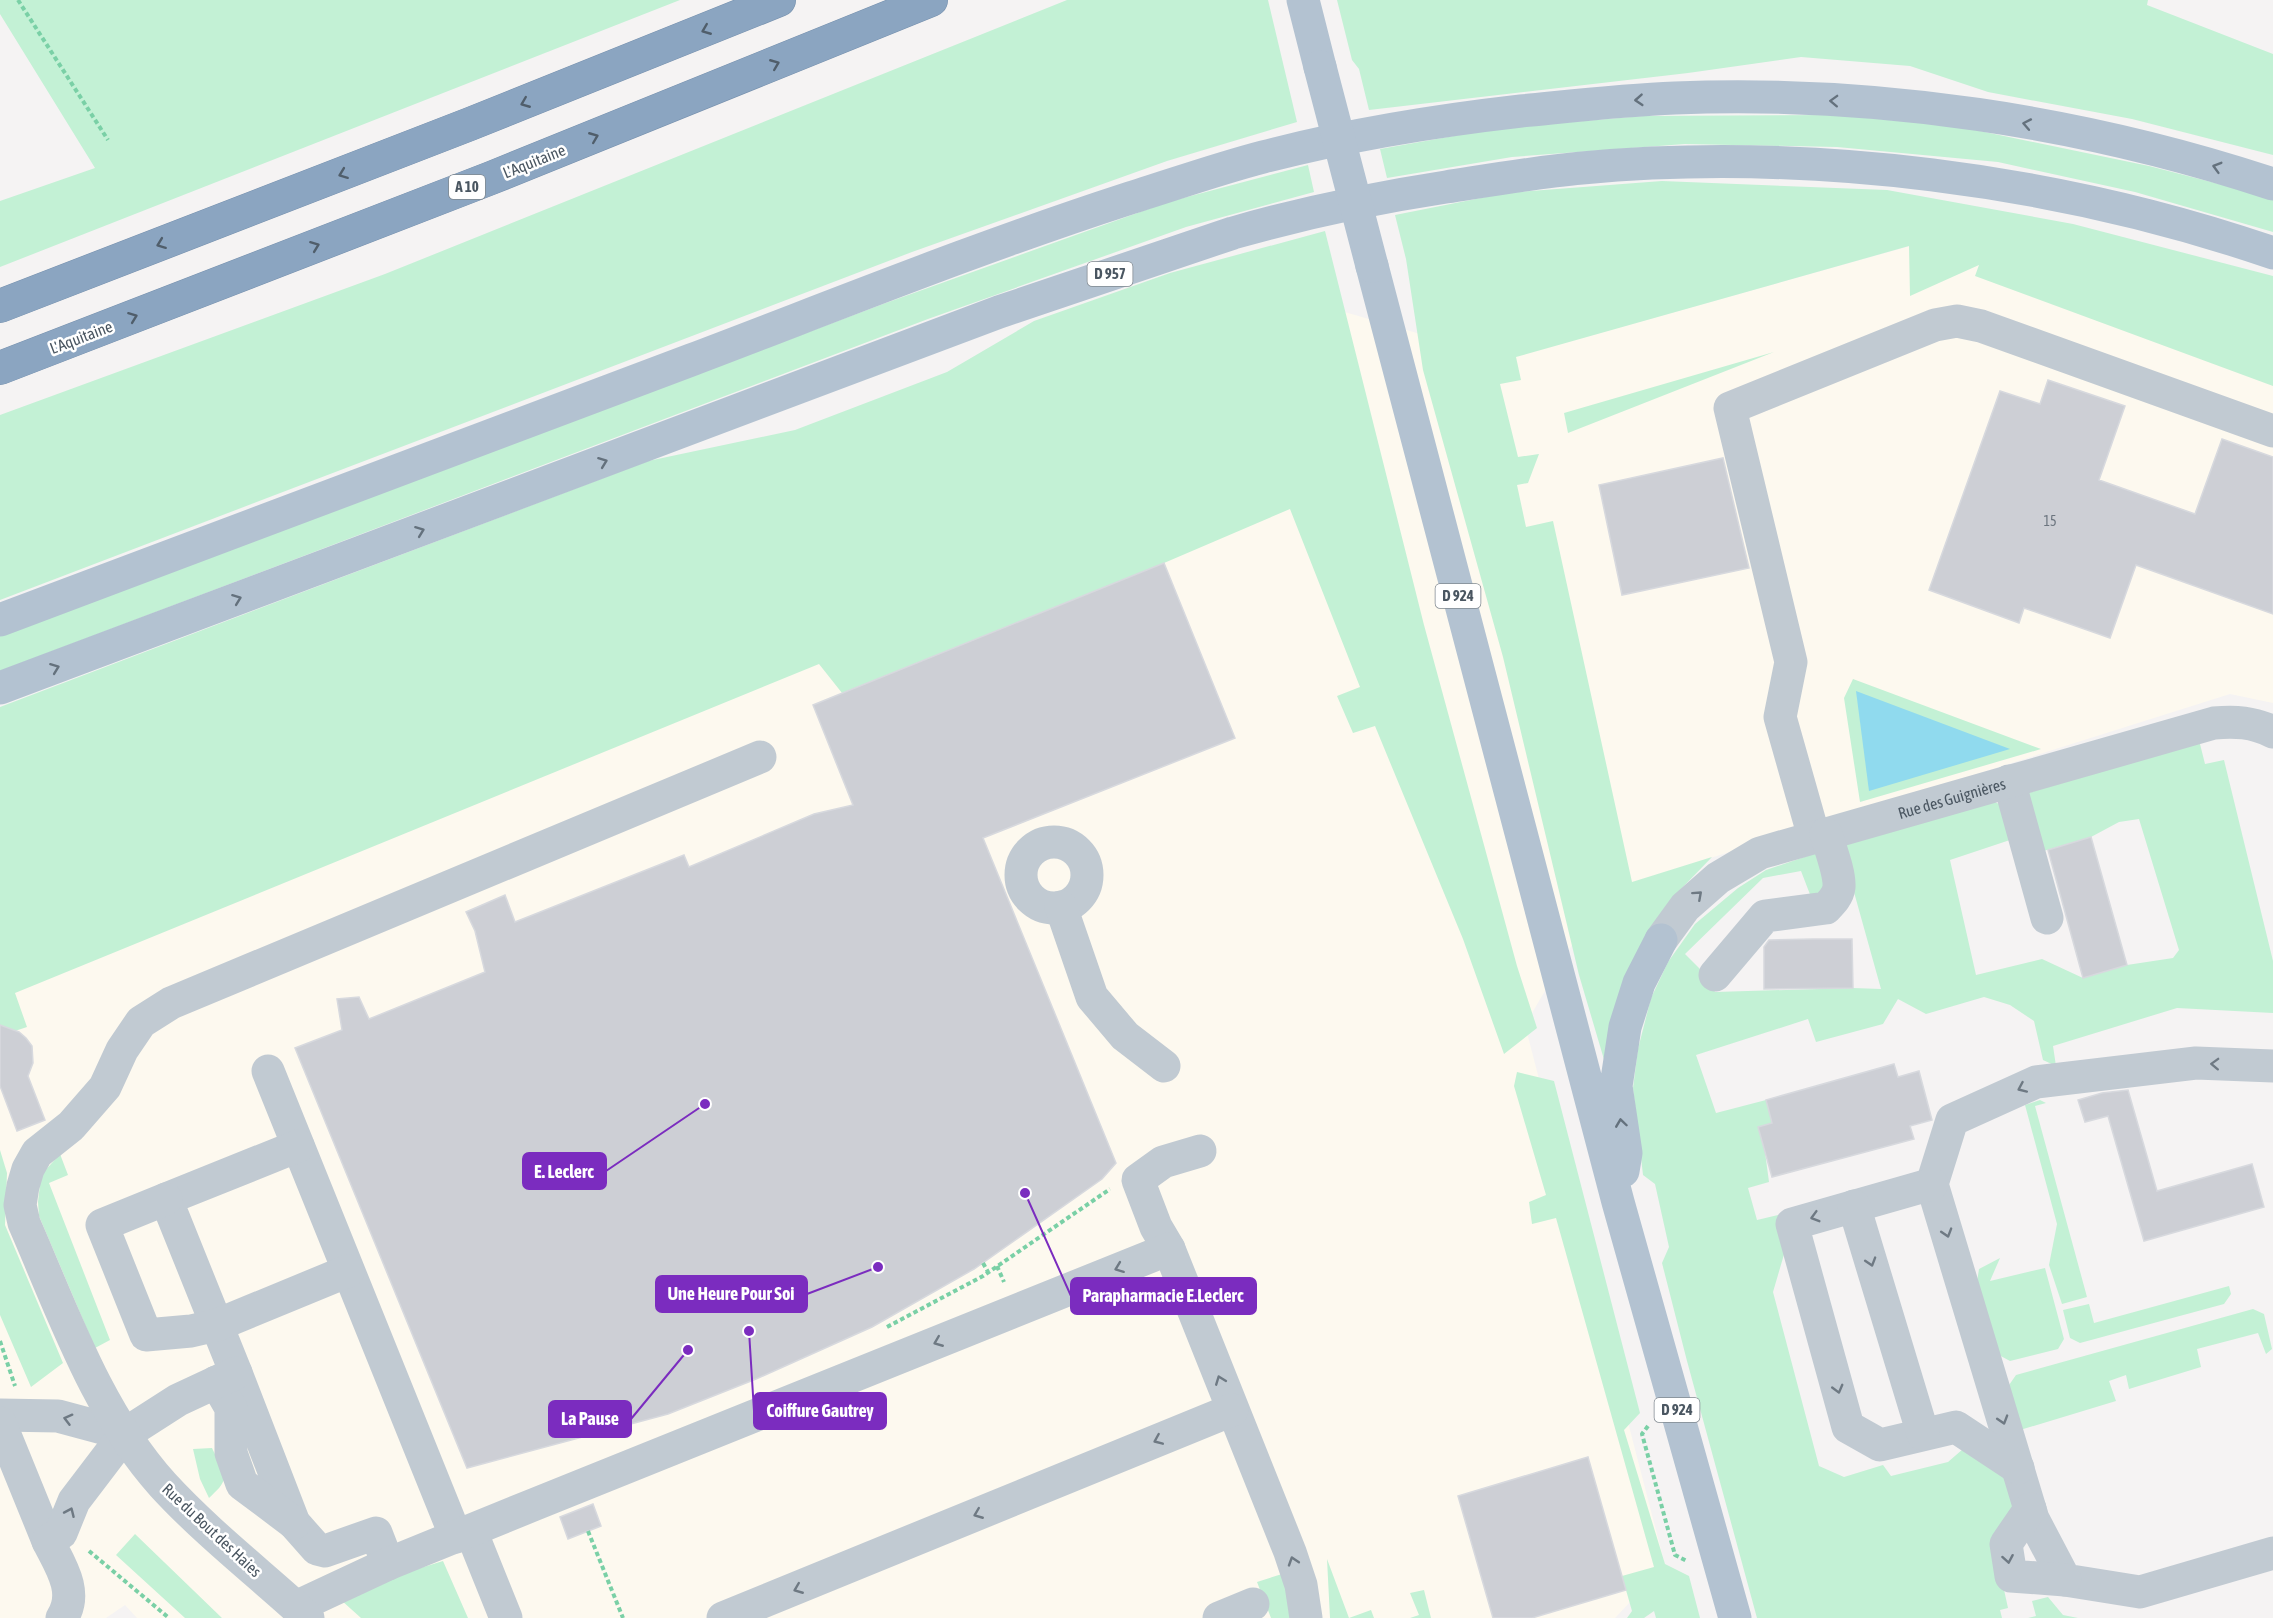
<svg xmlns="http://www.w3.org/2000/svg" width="2273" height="1618" viewBox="0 0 2273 1618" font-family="'Asap Condensed',sans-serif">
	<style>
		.commercial { fill: #fdf9ef }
		.green { fill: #c3f1d5 }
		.water { fill: #90daee }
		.building { fill: #cdcfd5; stroke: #d7d9de; stroke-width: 1.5 }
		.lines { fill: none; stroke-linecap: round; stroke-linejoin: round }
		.highway-casing { stroke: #7690ad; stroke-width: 34 }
		.path { stroke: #7ad0a6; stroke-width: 4; stroke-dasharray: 4.5 3; stroke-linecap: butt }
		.minor { stroke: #c1cad2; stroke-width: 33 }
		.major { stroke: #b3c2d1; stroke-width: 33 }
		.highway { stroke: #8ba5c1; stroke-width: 33 }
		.major-bridge { stroke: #b3c2d1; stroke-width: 33 }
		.oneway { stroke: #505e6b }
		.oneway2 { stroke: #64717d }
		.oneway3 { stroke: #6e7983 }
		.labels { text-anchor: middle; stroke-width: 5; stroke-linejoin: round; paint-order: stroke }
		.number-label { font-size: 14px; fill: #6b747e }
		.shield { fill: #fff; stroke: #808990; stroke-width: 1.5 }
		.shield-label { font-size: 15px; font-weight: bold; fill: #4a5661 }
		.street-label { font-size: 16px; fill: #4a5661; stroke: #fff }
		.leader { fill: none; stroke: #7b2cbf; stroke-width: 2 }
		.callout-dot { fill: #7b2cbf; stroke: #fff; stroke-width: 2 }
		.callout { fill: #7b2cbf; stroke: #7b2cbf; stroke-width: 2 }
		.callout-label { font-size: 18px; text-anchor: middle; font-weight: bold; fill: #fff }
	</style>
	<rect width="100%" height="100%" fill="#f5f3f3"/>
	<path class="commercial" d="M1921,243L2273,370V703L2230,694L1603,892L1525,1025L1665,1565L1615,1618H137L125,1605L106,1618H0V810L1255,286L1506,359Z"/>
	<path class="green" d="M0,0H680L0,267V201L95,168L0,14Z
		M1067,0H1268L1297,122L1167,161L912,252L0,600V415L385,274Z
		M1337,0H2148L2147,5L2273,54V155L2132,119L1988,92L1910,66L1801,57L1688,73L1369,110L1359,69L1352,60Z
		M1835,115L1956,126L2149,166L2258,194L2273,199V232L2135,192L1998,162L1837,147L1685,144L1512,157L1387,178L1380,149L1499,128L1643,116Z
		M1308,165L1314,192L1186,227L928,319L0,671V636L883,304L1168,202Z
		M1662,181L1887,190L2073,224L2273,276V386L1975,276L1979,265L1910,296L1909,246L1516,357L1521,380L1500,384L1518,457L1539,454L1528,483L1517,485L1526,527L1553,521L1632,882L1712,857L1681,889L1608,1073L1579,975L1503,657L1423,370L1406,259L1395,215L1506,193Z
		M1325,231L1424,625L1517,966L1537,1028L1504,1054L1463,939L1375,726L1353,733L1337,696L1360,687L1290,509L1164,563L842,693L819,664L15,993L27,1027L0,1036V707L648,461L795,430L947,372L1034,321L1170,273Z
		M1774,352L1568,433L1564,413Z
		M1853,679L2041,749L1860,802L1844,698Z
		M2199,740L2205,764L2224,760L2273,961V1013L2177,1008L2053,1046L2056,1066L2043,1060L2034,1021L2010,1005L1984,997L1926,1014L1898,999L1883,1024L1816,1042L1808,1019L1696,1055L1716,1113L1766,1100L1772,1123L1758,1127L1765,1152L1769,1182L1748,1188L1757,1220L1778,1215L1785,1251L1773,1292L1819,1466L1844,1477L1883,1465L1891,1476L1948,1462L1963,1449L2007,1473L2017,1503L1994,1544L2008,1608L2000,1610L2002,1618H1757L1687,1361L1662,1263L1669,1247L1655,1184L1643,1175L1633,1088L1638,1049L1651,998L1668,962L1695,924L1738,888L1766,870L1822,851L1826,883L1818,896L1811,897L1801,871L1763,878L1685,954L1701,970L1715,992L1853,988L1881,989L1840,842L1989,799L1999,804L2010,840L1950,860L1976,975L2042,959L2083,978L2127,965L2173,958L2179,950L2139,819L2119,822L2091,837L2040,852L2025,794Z
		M1517,1072L1554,1081L1640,1413L1624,1430L1665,1564L1689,1576L1700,1618H1656L1654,1611L1644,1618H1627L1632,1611L1622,1576L1654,1567L1556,1218L1532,1224L1529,1202L1546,1195L1514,1086Z
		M2040,1100L2046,1103L2035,1106L2087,1297L2062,1304L2049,1265L2057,1224L2025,1105Z
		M0,1150L7,1173L5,1225L63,1363L31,1387L0,1315Z
		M60,1154L68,1175L49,1183L110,1340L95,1348L39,1216L38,1202L41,1175Z
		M2000,1258L1990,1281L2045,1268L2064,1339L2058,1349L2010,1361L1997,1354L1977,1282L1979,1269Z
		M2229,1286L2231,1294L2224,1304L2080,1343L2070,1338L2063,1310L2089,1304L2094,1323Z
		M2253,1309L2264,1314L2272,1349L2266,1354L2258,1333L2197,1349L2201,1367L2129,1389L2126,1375L2109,1381L2116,1401L2020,1430L2007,1388L2016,1375Z
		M212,1448L225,1475C224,1485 216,1491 209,1498L200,1479L193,1449Z
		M135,1534L222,1618H185L116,1555Z
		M1327,1559L1349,1618L1371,1610L1374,1618H1330Z
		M443,1561L468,1618H361L341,1600L401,1574Z
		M1282,1574L1293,1618H1271L1257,1582Z
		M1424,1590L1431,1618H1410L1419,1615L1410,1593Z
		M2048,1597L2063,1615L2078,1618H2028L2036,1616L2032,1601Z"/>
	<path class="water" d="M1856,691L2010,749L1869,791Z"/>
	<path class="building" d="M2048,380L2125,406L2099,480L2195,514L2222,439L2273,457V614L2136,565L2110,638L2024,608L2019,623L1929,590L2000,391L2040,404Z
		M1723,458L1749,568L1622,595L1599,485Z
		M1164,563L1235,738L983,838L1116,1163L1102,1179L974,1269L872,1327L756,1379L668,1414L467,1468L295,1048L342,1030L337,999L359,997L369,1019L485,972L475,931L466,912L505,895L515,922L684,855L689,867L814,814L853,805L813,705Z
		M2091,837L2127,965L2083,978L2048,850Z
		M1813,939H1852L1853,988L1764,989V947L1769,940Z
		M0,1025L19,1032L26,1038L32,1046L33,1063L28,1076L45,1120L17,1131L0,1086Z
		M1894,1064L1898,1077L1919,1071L1932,1120L1910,1126L1914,1139L1772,1177L1758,1127L1772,1123L1766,1100Z
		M2128,1090L2157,1191L2252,1164L2264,1207L2144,1241L2108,1116L2085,1122L2078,1100L2102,1093Z
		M1588,1457L1626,1590L1532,1618H1493L1458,1496Z
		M593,1504L601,1526L568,1539L560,1517Z"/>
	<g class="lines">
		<defs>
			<path id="highway" d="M0,306L470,124L779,0
				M0,368L491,178L931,0"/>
		</defs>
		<use href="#highway" class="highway-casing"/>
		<path class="path" d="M18,0L108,140
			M983,1263L988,1272
			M997,1266L1004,1282
			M887,1327L983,1276L1110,1189
			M0,1341L15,1386
			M1648,1426L1642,1434L1675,1555L1687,1561
			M588,1531L623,1618
			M89,1551L169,1618"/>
		<g class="minor">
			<path d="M2009,781L2047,918"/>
			<path d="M1814,837L1780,717L1791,662L1730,408L1935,325L1957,321L1981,326L2273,431"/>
			<circle cx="1054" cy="875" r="33"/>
			<path d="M1061,907L1092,997L1125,1036L1164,1066"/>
			<path id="s1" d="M1661,940L1685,907L1718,878L1760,853L2214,723C2235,721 2253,722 2273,732"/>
			<path d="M1715,975L1765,916L1826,908C1832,902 1838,896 1839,887C1840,873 1830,848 1826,834"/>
			<path d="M2273,1066L2196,1063L2036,1082L1952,1120L1932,1184L2033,1519L2065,1580L2140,1592L2273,1553"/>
			<path d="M268,1071L456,1537"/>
			<path d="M298,1146L166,1199L236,1373L294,1523L317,1549L325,1551L376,1533L388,1564"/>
			<path d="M1932,1184L1792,1224L1848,1427L1880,1445L1956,1427L2018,1468"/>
			<path d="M166,1199L102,1225L146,1335L191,1331L217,1325L348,1271"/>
			<path d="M1854,1206L1923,1434"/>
			<path d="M1169,1249L1156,1227L1138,1180L1163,1162L1200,1151"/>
			<path d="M216,1382L231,1408V1453L242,1484L294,1523"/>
			<path d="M0,1415L58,1416L125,1434"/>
			<path d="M0,1423L48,1541"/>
			<path d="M2030,1509L2006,1544L2011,1576L2065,1580"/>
			<path d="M471,1531L506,1618"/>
			<path d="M296,1607L388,1564L533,1505L1169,1249L1290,1552L1301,1585L1306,1618"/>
			<path d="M62,1618C79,1592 60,1565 48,1541L61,1533L74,1501L125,1434L178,1400L236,1373"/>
			<path d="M308,1618C260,1574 207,1533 163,1485C97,1412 63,1312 24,1223L20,1205L23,1186L28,1169L37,1153L71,1126L105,1087L122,1050L141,1022L171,1003L760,757"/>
			<path d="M723,1618L1232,1410"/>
			<path d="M1219,1618L1253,1604"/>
		</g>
		<path class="major" d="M1303,0L1320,67
			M1372,266L1618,1202L1735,1618
			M0,620C230,532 461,447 691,360C836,305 979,247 1127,199C1172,185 1217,169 1263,157C1348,135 1433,121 1521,111C1572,106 1623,100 1675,98C1876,90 2082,121 2273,184
			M0,688L999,312L1233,233C1303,213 1374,198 1446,187C1491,180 1537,172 1582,168C1808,147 2059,179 2273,253
			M1623,1171L1626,1153L1616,1086L1625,1027L1639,983L1661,940"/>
		<use href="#highway" class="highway"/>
		<path class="major-bridge" d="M1320,67L1372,266"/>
	</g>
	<defs><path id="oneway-chevron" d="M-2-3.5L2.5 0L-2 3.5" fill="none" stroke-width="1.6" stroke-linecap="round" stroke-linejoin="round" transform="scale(1.5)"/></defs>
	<g class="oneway">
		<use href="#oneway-chevron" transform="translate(706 30) rotate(158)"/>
		<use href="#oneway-chevron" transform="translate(775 64) rotate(-22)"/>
		<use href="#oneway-chevron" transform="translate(525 103) rotate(158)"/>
		<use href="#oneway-chevron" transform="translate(594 137) rotate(-22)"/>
		<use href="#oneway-chevron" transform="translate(343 174) rotate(159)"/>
		<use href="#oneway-chevron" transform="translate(161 244) rotate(159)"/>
		<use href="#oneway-chevron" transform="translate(315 246) rotate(-21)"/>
		<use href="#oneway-chevron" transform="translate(133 317) rotate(-21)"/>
	</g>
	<g class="oneway2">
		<use href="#oneway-chevron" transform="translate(1639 100) rotate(176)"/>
		<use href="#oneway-chevron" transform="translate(1834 101) rotate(-178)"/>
		<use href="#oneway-chevron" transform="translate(2027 124) rotate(-169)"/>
		<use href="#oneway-chevron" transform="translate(2217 167) rotate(-164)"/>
		<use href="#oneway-chevron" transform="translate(603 462) rotate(-21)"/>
		<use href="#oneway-chevron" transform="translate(420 531) rotate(-21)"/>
		<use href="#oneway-chevron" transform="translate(237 599) rotate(-21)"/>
		<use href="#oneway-chevron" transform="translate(55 668) rotate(-21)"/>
		<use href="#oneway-chevron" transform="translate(1621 1123) rotate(-98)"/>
	</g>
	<g class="oneway3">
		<use href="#oneway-chevron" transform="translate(1698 895) rotate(-42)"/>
		<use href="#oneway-chevron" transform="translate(2215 1064) rotate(-178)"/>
		<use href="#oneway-chevron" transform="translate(2022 1088) rotate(156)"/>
		<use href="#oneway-chevron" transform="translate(1815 1217) rotate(164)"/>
		<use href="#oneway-chevron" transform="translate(1947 1233) rotate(73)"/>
		<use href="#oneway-chevron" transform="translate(1871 1262) rotate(73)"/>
		<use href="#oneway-chevron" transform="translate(1119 1268) rotate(159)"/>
		<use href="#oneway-chevron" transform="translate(938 1342) rotate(158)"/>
		<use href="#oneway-chevron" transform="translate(1220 1380) rotate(-111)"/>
		<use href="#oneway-chevron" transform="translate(1838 1389) rotate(75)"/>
		<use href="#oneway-chevron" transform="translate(68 1419) rotate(-165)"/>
		<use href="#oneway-chevron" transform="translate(2003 1420) rotate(73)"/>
		<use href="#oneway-chevron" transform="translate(1158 1440) rotate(157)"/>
		<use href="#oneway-chevron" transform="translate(70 1512) rotate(-66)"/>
		<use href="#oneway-chevron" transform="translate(978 1514) rotate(158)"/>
		<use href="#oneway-chevron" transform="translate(2008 1559) rotate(80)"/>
		<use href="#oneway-chevron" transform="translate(1293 1561) rotate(-108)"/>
		<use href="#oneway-chevron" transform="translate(798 1589) rotate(158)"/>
	</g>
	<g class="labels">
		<g class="number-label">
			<text x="2050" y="526">15</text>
		</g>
		<g class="shield">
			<rect x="449" y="175" width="36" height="24" rx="4.5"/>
			<rect x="1087.5" y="262" width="45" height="24" rx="4.5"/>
			<rect x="1435.5" y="584" width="45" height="24" rx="4.5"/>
			<rect x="1654.5" y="1398" width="45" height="24" rx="4.5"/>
		</g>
		<g class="shield-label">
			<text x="467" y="192">A 10</text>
			<text x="1110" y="279">D 957</text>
			<text x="1458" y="601">D 924</text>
			<text x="1677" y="1415">D 924</text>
		</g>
		<g class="street-label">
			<text transform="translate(534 161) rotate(-22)" y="6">L'Aquitaine</text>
			<text transform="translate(81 337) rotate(-21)" y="6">L'Aquitaine</text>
			<text dy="6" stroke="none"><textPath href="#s1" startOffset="333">Rue des Guignières</textPath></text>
			<text transform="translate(212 1530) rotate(43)" y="6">Rue du Bout des Haies</text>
		</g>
	</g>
	<path class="leader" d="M705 1104L606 1171M878 1267L807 1294M1025 1193L1071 1296M749 1331L754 1411M688 1350L631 1419"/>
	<g class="callout-dot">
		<circle cx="705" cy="1104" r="6"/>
		<circle cx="878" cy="1267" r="6"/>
		<circle cx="1025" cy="1193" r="6"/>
		<circle cx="749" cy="1331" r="6"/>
		<circle cx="688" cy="1350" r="6"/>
	</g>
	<g class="callout">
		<rect x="523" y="1153" width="83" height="36" rx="6"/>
		<rect x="656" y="1276" width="151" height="36" rx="6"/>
		<rect x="1071" y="1278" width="185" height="36" rx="6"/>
		<rect x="754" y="1393" width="132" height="36" rx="6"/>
		<rect x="549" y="1401" width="82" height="36" rx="6"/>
	</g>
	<g class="callout-label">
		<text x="564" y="1178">E. Leclerc</text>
		<text x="731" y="1300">Une Heure Pour Soi</text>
		<text x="1163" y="1302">Parapharmacie E.Leclerc</text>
		<text x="820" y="1417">Coiffure Gautrey</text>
		<text x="590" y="1425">La Pause</text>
	</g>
</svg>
